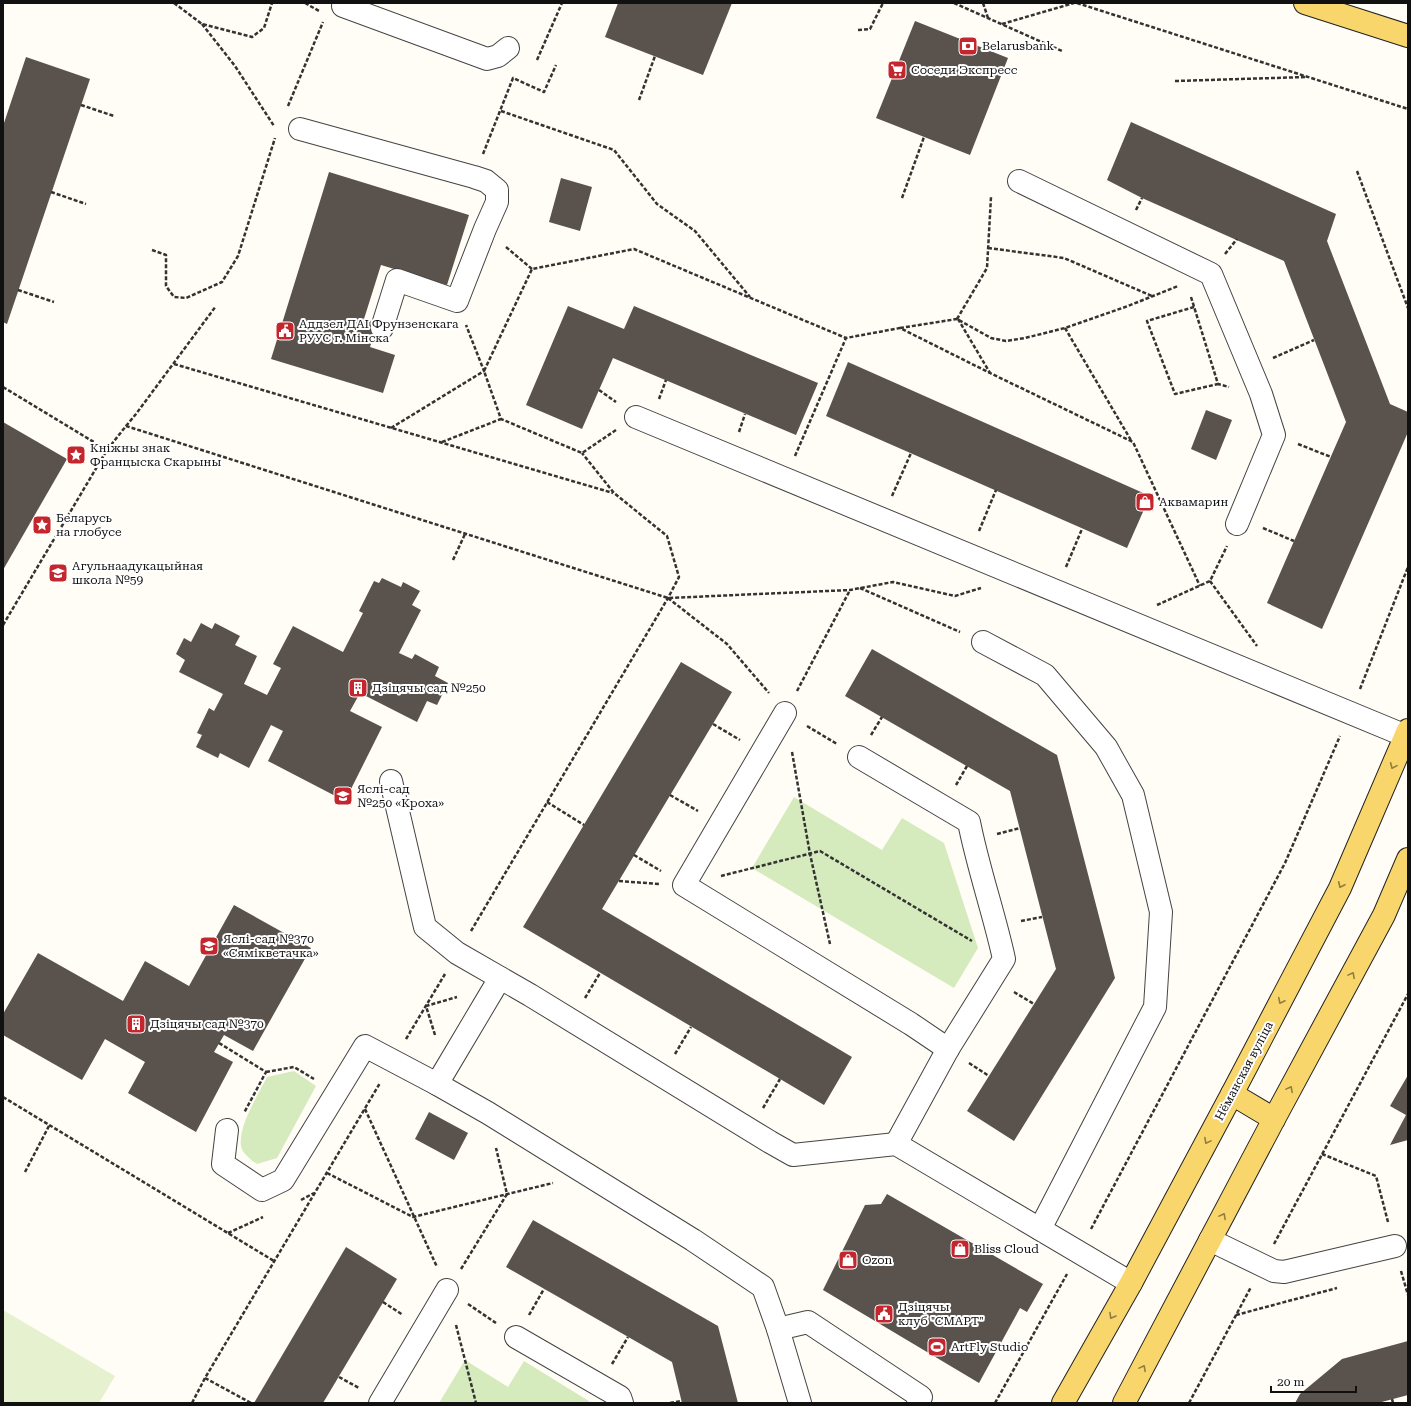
<svg xmlns="http://www.w3.org/2000/svg" width="1411" height="1406" viewBox="0 0 1411 1406" font-family="'Roboto Serif',serif">
<style>
.green{fill:#d5ebbd}
.pitch{fill:#e6f2cf}
.building{fill:#5a524d}
.lines{fill:none;stroke-linecap:round;stroke-linejoin:round}
.minor-casing{stroke:#444;stroke-width:24}
.major-casing{stroke:#222;stroke-width:24}
.path{stroke:#333;stroke-width:2.5;stroke-dasharray:4 2;stroke-linecap:butt}
.minor{stroke:#fff;stroke-width:22}
.major{stroke:#f9d66b;stroke-width:22}
.oneway{stroke:#917d42}
.labels{text-anchor:middle;stroke-width:4;stroke-linejoin:round;paint-order:stroke}
.poi-label{font-size:12px;fill:#111;stroke:#fff;text-anchor:start}
.street-label{font-size:12px;fill:#111;stroke:#fff}
</style>
<rect width="100%" height="100%" fill="#fffdf5"/>
<g class="green">
<path d="M 794,797 L 882,850 L 902,818 L 944,843 L 978,948 L 954,988 L 752,868 Z"/>
<path d="M 294,1071 L 316,1086 L 277,1158 L 257,1164 C 251,1160 242,1153 241,1146 C 238,1126 258,1095 267,1077 Z"/>
<path d="M 465,1360 L 508,1387 L 524,1361 L 592,1403 L 439,1403 Z"/>
</g>
<path class="pitch" d="M 3,1310 L 115,1376 L 99,1403 L 3,1403 Z"/>
<g class="building">
<path d="M 618,3 L 732,3 L 703,75 L 605,37 Z"/>
<path d="M 915,21 L 1008,58 L 970,155 L 876,118 Z"/>
<path d="M 26,57 L 90,79 L 7,324 L 3,322 L 3,126 Z"/>
<path d="M 1131,122 L 1336,214 L 1327,241 L 1390,404 L 1408,412 L 1408,432 L 1322,629 L 1267,603 L 1346,422 L 1284,261 L 1142,198 L 1107,180 Z"/>
<path d="M 329,172 L 469,215 L 447,285 L 381,265 L 364,319 L 378,323 L 370,347 L 395,355 L 383,393 L 271,359 Z"/>
<path d="M 561,178 L 592,187 L 580,231 L 549,222 Z"/>
<path d="M 568,306 L 624,329 L 634,306 L 818,383 L 796,435 L 613,358 L 582,429 L 526,405 Z"/>
<path d="M 848,362 L 1150,496 L 1127,548 L 826,416 Z"/>
<path d="M 1206,410 L 1232,420 L 1216,460 L 1191,449 Z"/>
<path d="M 3,422 L 67,459 L 3,570 Z"/>
<path d="M 382,578 L 401,587 L 403,582 L 420,591 L 412,605 L 421,610 L 399,653 L 412,659 L 415,654 L 439,667 L 435,676 L 448,683 L 437,705 L 427,701 L 417,722 L 360,693 L 350,711 L 382,727 L 345,801 L 268,761 L 283,731 L 271,725 L 249,768 L 220,753 L 218,758 L 196,747 L 202,735 L 197,733 L 209,708 L 214,711 L 223,694 L 179,672 L 185,660 L 176,654 L 184,638 L 191,642 L 201,623 L 212,629 L 215,623 L 240,636 L 235,645 L 257,656 L 244,684 L 267,695 L 281,668 L 273,664 L 293,626 L 343,652 L 363,613 L 359,611 L 374,581 L 379,583 Z"/>
<path d="M 872,649 L 1057,755 L 1115,978 L 1014,1141 L 967,1111 L 1056,969 L 1010,791 L 845,696 Z"/>
<path d="M 681,662 L 732,692 L 602,909 L 852,1057 L 824,1105 L 523,927 Z"/>
<path d="M 234,905 L 311,948 L 253,1051 L 224,1035 L 214,1052 L 233,1062 L 196,1132 L 128,1093 L 145,1062 L 105,1039 L 82,1080 L 3,1035 L 3,1014 L 38,953 L 123,1001 L 145,961 L 189,986 Z"/>
<path d="M 1408,1075 L 1408,1140 L 1390,1145 L 1406,1115 L 1390,1106 Z"/>
<path d="M 429,1112 L 468,1133 L 454,1160 L 415,1139 Z"/>
<path d="M 887,1194 L 1043,1284 L 1027,1312 L 1020,1308 L 979,1383 L 823,1290 L 865,1205 L 881,1204 Z"/>
<path d="M 533,1220 L 718,1326 L 738,1403 L 682,1403 L 672,1362 L 506,1267 Z"/>
<path d="M 346,1247 L 397,1279 L 323,1403 L 254,1403 Z"/>
<path d="M 1408,1341 L 1408,1395 L 1378,1403 L 1295,1403 L 1300,1394 L 1342,1359 Z"/>
</g>
<g class="lines">
<defs>
<g id="minor">
<path d="M 343,6 L 487,59 L 498,56 L 508,48"/>
<path d="M 300,129 L 474,177 L 486,181 L 497,190 L 497,202 L 485,229 L 457,301 L 397,280 L 382,328"/>
<path d="M 1019,181 L 1211,274 L 1261,394 L 1274,435 L 1237,524"/>
<path d="M 636,417 L 1406,736"/>
<path d="M 983,642 L 1045,675 L 1106,747 L 1133,795 L 1161,912 L 1155,1007 L 1040,1229"/>
<path d="M 785,713 L 684,885 L 911,1024 L 948,1049"/>
<path d="M 859,757 L 969,822 C 978,868 994,913 1004,959 L 948,1049 L 896,1144"/>
<path d="M 391,781 L 425,927 L 457,953 L 530,995 L 770,1142 L 793,1155 L 896,1144 L 1131,1283"/>
<path d="M 500,978 L 437,1084 L 488,1113 L 693,1240 L 763,1287 L 778,1329 L 800,1403"/>
<path d="M 227,1130 L 223,1164 L 262,1190 L 283,1180 L 365,1046 L 437,1084"/>
<path d="M 1210,1240 L 1274,1271 L 1284,1272 L 1395,1246"/>
<path d="M 778,1329 L 808,1322 L 921,1397 L 918,1403"/>
<path d="M 516,1337 L 620,1397 L 622,1403"/>
<path d="M 380,1403 L 447,1290"/>
</g>
<g id="major">
<path d="M 1305,3 L 1408,36"/>
<path d="M 1232,1094 L 1274,1119"/>
<path d="M 1063,1403 L 1131,1283 L 1232,1094 L 1340,888 L 1408,730"/>
<path d="M 1124,1403 L 1274,1119 L 1384,915 L 1408,859"/>
</g>
</defs>
<use href="#minor" class="minor-casing"/>
<use href="#major" class="major-casing"/>
<g class="path">
<path d="M 174,3 L 202,24 L 252,37 L 264,28 L 272,3"/>
<path d="M 305,3 L 319,11"/>
<path d="M 954,3 L 1062,51"/>
<path d="M 983,3 L 988,18"/>
<path d="M 1077,3 L 1408,109"/>
<path d="M 202,24 L 235,66 L 274,126"/>
<path d="M 1002,24 L 1074,3"/>
<path d="M 858,30 L 870,29 L 883,3"/>
<path d="M 537,60 L 562,3"/>
<path d="M 1175,81 L 1306,77"/>
<path d="M 639,100 L 655,56"/>
<path d="M 81,105 L 114,116"/>
<path d="M 288,106 L 323,22"/>
<path d="M 501,111 L 614,150 L 657,204 L 695,231 L 750,297"/>
<path d="M 483,154 L 513,78 L 544,92 L 556,65"/>
<path d="M 1357,171 L 1408,308"/>
<path d="M 51,192 L 86,204"/>
<path d="M 902,198 L 924,137"/>
<path d="M 1136,210 L 1142,198"/>
<path d="M 506,247 L 532,269"/>
<path d="M 988,248 L 1064,258 L 1152,296"/>
<path d="M 152,250 L 166,255 L 166,286 L 174,297 L 186,298 L 222,282 L 238,256 L 275,138"/>
<path d="M 1225,254 L 1237,239"/>
<path d="M 18,290 L 54,302"/>
<path d="M 1191,297 L 1218,384 L 1229,387"/>
<path d="M 1194,307 L 1147,321 L 1175,394 L 1218,384"/>
<path d="M 957,319 L 987,268 L 991,197"/>
<path d="M 958,319 L 990,373"/>
<path d="M 900,328 L 957,319 L 991,338 L 1006,341 L 1025,338 L 1065,328 L 1128,306 L 1178,286"/>
<path d="M 1065,328 L 1132,442"/>
<path d="M 1273,358 L 1314,340"/>
<path d="M 174,364 L 613,493"/>
<path d="M 3,387 L 107,450"/>
<path d="M 599,390 L 616,402"/>
<path d="M 659,399 L 666,380"/>
<path d="M 126,426 L 136,414 L 216,306"/>
<path d="M 391,428 L 484,371 L 466,325"/>
<path d="M 616,430 L 582,453 L 501,419 L 484,371 L 532,269 L 634,249 L 846,338"/>
<path d="M 739,432 L 745,414"/>
<path d="M 442,442 L 501,419"/>
<path d="M 1298,444 L 1331,457"/>
<path d="M 795,456 L 846,338 L 900,328 L 990,373 L 1133,442 L 1200,586"/>
<path d="M 892,496 L 911,453"/>
<path d="M 1263,528 L 1294,541"/>
<path d="M 979,531 L 996,490"/>
<path d="M 453,560 L 465,534"/>
<path d="M 1066,567 L 1082,529"/>
<path d="M 1210,581 L 1257,646"/>
<path d="M 860,588 L 960,632"/>
<path d="M 668,598 L 727,644 L 769,693"/>
<path d="M 1157,605 L 1210,581 L 1227,546"/>
<path d="M 3,625 L 107,450 L 126,426 L 668,598 L 850,590 L 893,582 L 955,596 L 981,588"/>
<path d="M 1360,689 L 1408,567"/>
<path d="M 797,691 L 850,590"/>
<path d="M 713,724 L 740,740"/>
<path d="M 807,726 L 837,744"/>
<path d="M 871,735 L 882,717"/>
<path d="M 792,752 L 810,854 L 830,944"/>
<path d="M 956,785 L 967,766"/>
<path d="M 670,795 L 698,811"/>
<path d="M 547,802 L 584,825"/>
<path d="M 997,834 L 1020,828"/>
<path d="M 634,855 L 661,871"/>
<path d="M 721,876 L 820,851 L 972,941"/>
<path d="M 619,881 L 659,884"/>
<path d="M 1021,921 L 1042,917"/>
<path d="M 471,931 L 668,598 L 679,577 L 667,536 L 614,493 L 582,453"/>
<path d="M 1014,992 L 1034,1004"/>
<path d="M 585,998 L 600,973"/>
<path d="M 435,1035 L 426,1006 L 457,997"/>
<path d="M 406,1039 L 445,974"/>
<path d="M 219,1043 L 266,1072 L 244,1113"/>
<path d="M 675,1054 L 691,1027"/>
<path d="M 969,1063 L 989,1076"/>
<path d="M 266,1072 L 294,1067 L 314,1079"/>
<path d="M 3,1097 L 274,1261"/>
<path d="M 763,1108 L 780,1079"/>
<path d="M 365,1109 L 437,1267"/>
<path d="M 1322,1154 L 1376,1176 L 1388,1222"/>
<path d="M 25,1172 L 50,1124"/>
<path d="M 327,1173 L 413,1217 L 553,1183"/>
<path d="M 301,1200 L 314,1193"/>
<path d="M 1091,1229 L 1285,863 L 1340,736"/>
<path d="M 228,1233 L 263,1217"/>
<path d="M 1274,1244 L 1408,994"/>
<path d="M 461,1269 L 507,1194 L 496,1148"/>
<path d="M 1401,1271 L 1408,1295"/>
<path d="M 383,1302 L 403,1315"/>
<path d="M 468,1304 L 496,1323"/>
<path d="M 529,1315 L 544,1289"/>
<path d="M 1236,1315 L 1337,1288"/>
<path d="M 456,1325 L 476,1403"/>
<path d="M 612,1364 L 628,1337"/>
<path d="M 339,1377 L 359,1388"/>
<path d="M 205,1378 L 251,1403"/>
<path d="M 1392,1399 L 1393,1403"/>
<path d="M 192,1403 L 205,1378 L 380,1083"/>
<path d="M 670,1403 L 682,1401"/>
<path d="M 995,1403 L 1067,1274"/>
<path d="M 1189,1403 L 1251,1287"/>
</g>
<use href="#minor" class="minor"/>
<use href="#major" class="major"/>
</g>
<defs><path id="oneway-chevron" d="M-2-3.5L2.5 0L-2 3.5" fill="none" stroke-width="1.6" stroke-linecap="round" stroke-linejoin="round"/></defs>
<g class="oneway">
<use href="#oneway-chevron" transform="translate(1393 766) rotate(114)"/>
<use href="#oneway-chevron" transform="translate(1341 885) rotate(115)"/>
<use href="#oneway-chevron" transform="translate(1352 975) rotate(-62)"/>
<use href="#oneway-chevron" transform="translate(1281 1001) rotate(117)"/>
<use href="#oneway-chevron" transform="translate(1290 1089) rotate(-62)"/>
<use href="#oneway-chevron" transform="translate(1207 1141) rotate(118)"/>
<use href="#oneway-chevron" transform="translate(1223 1216) rotate(-62)"/>
<use href="#oneway-chevron" transform="translate(1112 1316) rotate(120)"/>
<use href="#oneway-chevron" transform="translate(1143 1368) rotate(-62)"/>
</g>
<defs>
<symbol id="bank-square" viewBox="-11 -11 22 22"><rect x="-9" y="-9" width="18" height="18" rx="4" fill="#c4262e" stroke="#fff"/><path d="M-6-4H6V4H-6ZM0-2.3a2.3 2.3 0 1 0 0 4.6a2.3 2.3 0 1 0 0-4.6Z" fill="#fff"/></symbol>
<symbol id="supermarket-square" viewBox="-11 -11 22 22"><rect x="-9" y="-9" width="18" height="18" rx="4" fill="#c4262e" stroke="#fff"/><path d="M-6-5.5h2.5l.6 2H6L4.5 2H-2.5L-4.4-4H-6ZM-1.5 3.2a1.3 1.3 0 1 0 .1 0ZM3 3.2a1.3 1.3 0 1 0 .1 0Z" fill="#fff"/></symbol>
<symbol id="civic-square" viewBox="-11 -11 22 22"><rect x="-9" y="-9" width="18" height="18" rx="4" fill="#c4262e" stroke="#fff"/><path d="M-.6-6.5H3V-4.5H.6V-3L4-1V1h2V6H-6V1h2V-1L-.6-3ZM-1.2 2.5V6h2.4V2.5Z" fill="#fff"/></symbol>
<symbol id="sight-square" viewBox="-11 -11 22 22"><rect x="-9" y="-9" width="18" height="18" rx="4" fill="#c4262e" stroke="#fff"/><path d="M0-6L1.8-2.2L6-1.7L2.9 1.2L3.7 5.4L0 3.3L-3.7 5.4L-2.9 1.2L-6-1.7L-1.8-2.2Z" fill="#fff"/></symbol>
<symbol id="shop-square" viewBox="-11 -11 22 22"><rect x="-9" y="-9" width="18" height="18" rx="4" fill="#c4262e" stroke="#fff"/><path d="M-5-2.5h2.3a2.7 3.5 0 0 1 5.4 0H5L5.5 6h-11ZM-1.5-2.5h3a1.5 2.3 0 0 0-3 0Z" fill="#fff"/></symbol>
<symbol id="school-square" viewBox="-11 -11 22 22"><rect x="-9" y="-9" width="18" height="18" rx="4" fill="#c4262e" stroke="#fff"/><path d="M0-5L7-2L0 1L-7-2ZM-4 1L0 2.5L4 1V4Q0 6-4 4Z" fill="#fff"/></symbol>
<symbol id="building-square" viewBox="-11 -11 22 22"><rect x="-9" y="-9" width="18" height="18" rx="4" fill="#c4262e" stroke="#fff"/><path d="M-4-6H4V6H1V3H-1V6H-4ZM-2.5-4.3h1.7v1.8h-1.7ZM.8-4.3h1.7v1.8H.8ZM-2.5-1h1.7V.8h-1.7ZM.8-1h1.7V.8H.8Z" fill="#fff"/></symbol>
<symbol id="stadium-square" viewBox="-11 -11 22 22"><rect x="-9" y="-9" width="18" height="18" rx="4" fill="#c4262e" stroke="#fff"/><path d="M0-5a6.5 5 0 1 0 0 10a6.5 5 0 1 0 0-10ZM-3.5-1.8h7v3.6h-7Z" fill="#fff"/></symbol>
</defs>
<g fill-rule="evenodd">
<use href="#bank-square" x="957" y="35" width="22" height="22"/>
<use href="#supermarket-square" x="886" y="59" width="22" height="22"/>
<use href="#civic-square" x="274" y="320" width="22" height="22"/>
<use href="#sight-square" x="65" y="444" width="22" height="22"/>
<use href="#shop-square" x="1134" y="491" width="22" height="22"/>
<use href="#sight-square" x="31" y="514" width="22" height="22"/>
<use href="#school-square" x="47" y="562" width="22" height="22"/>
<use href="#building-square" x="347" y="677" width="22" height="22"/>
<use href="#school-square" x="332" y="785" width="22" height="22"/>
<use href="#school-square" x="198" y="935" width="22" height="22"/>
<use href="#building-square" x="125" y="1013" width="22" height="22"/>
<use href="#shop-square" x="949" y="1238" width="22" height="22"/>
<use href="#shop-square" x="837" y="1249" width="22" height="22"/>
<use href="#civic-square" x="873" y="1303" width="22" height="22"/>
<use href="#stadium-square" x="926" y="1336" width="22" height="22"/>
</g>
<g class="labels">
<g class="poi-label">
<text x="982" y="50">Belarusbank</text>
<text x="911" y="74">Соседи Экспресс</text>
<text x="299" y="328">Аддзел ДАІ Фрунзенскага<tspan x="299" dy="14">РУУС г. Мінска</tspan></text>
<text x="90" y="452">Кніжны знак<tspan x="90" dy="14">Францыска Скарыны</tspan></text>
<text x="1159" y="506">Аквамарин</text>
<text x="56" y="522">Беларусь<tspan x="56" dy="14">на глобусе</tspan></text>
<text x="72" y="570">Агульнаадукацыйная<tspan x="72" dy="14">школа №59</tspan></text>
<text x="372" y="692">Дзіцячы сад №250</text>
<text x="357" y="793">Яслі-сад<tspan x="357" dy="14">№250 «Кроха»</tspan></text>
<text x="223" y="943">Яслі-сад №370<tspan x="223" dy="14">«Сямікветачка»</tspan></text>
<text x="150" y="1028">Дзіцячы сад №370</text>
<text x="974" y="1253">Bliss Cloud</text>
<text x="862" y="1264">Ozon</text>
<text x="898" y="1311">Дзіцячы<tspan x="898" dy="14">клуб "СМАРТ"</tspan></text>
<text x="951" y="1351">ArtFly Studio</text>
</g>
<g class="street-label">
<text transform="translate(1244 1071) rotate(-62)" y="4">Нёманская вуліца</text>
</g>
</g>
<rect width="1411" height="1406" fill="none" stroke="#111111" stroke-width="8"/>
<path d="M1271 1386v6h85v-6" fill="none" stroke="#111111" stroke-width="2"/>
<text x="1277" y="1386" font-size="12" fill="#111111" stroke="#ffffff" stroke-width="3" paint-order="stroke">20 m</text>
</svg>
